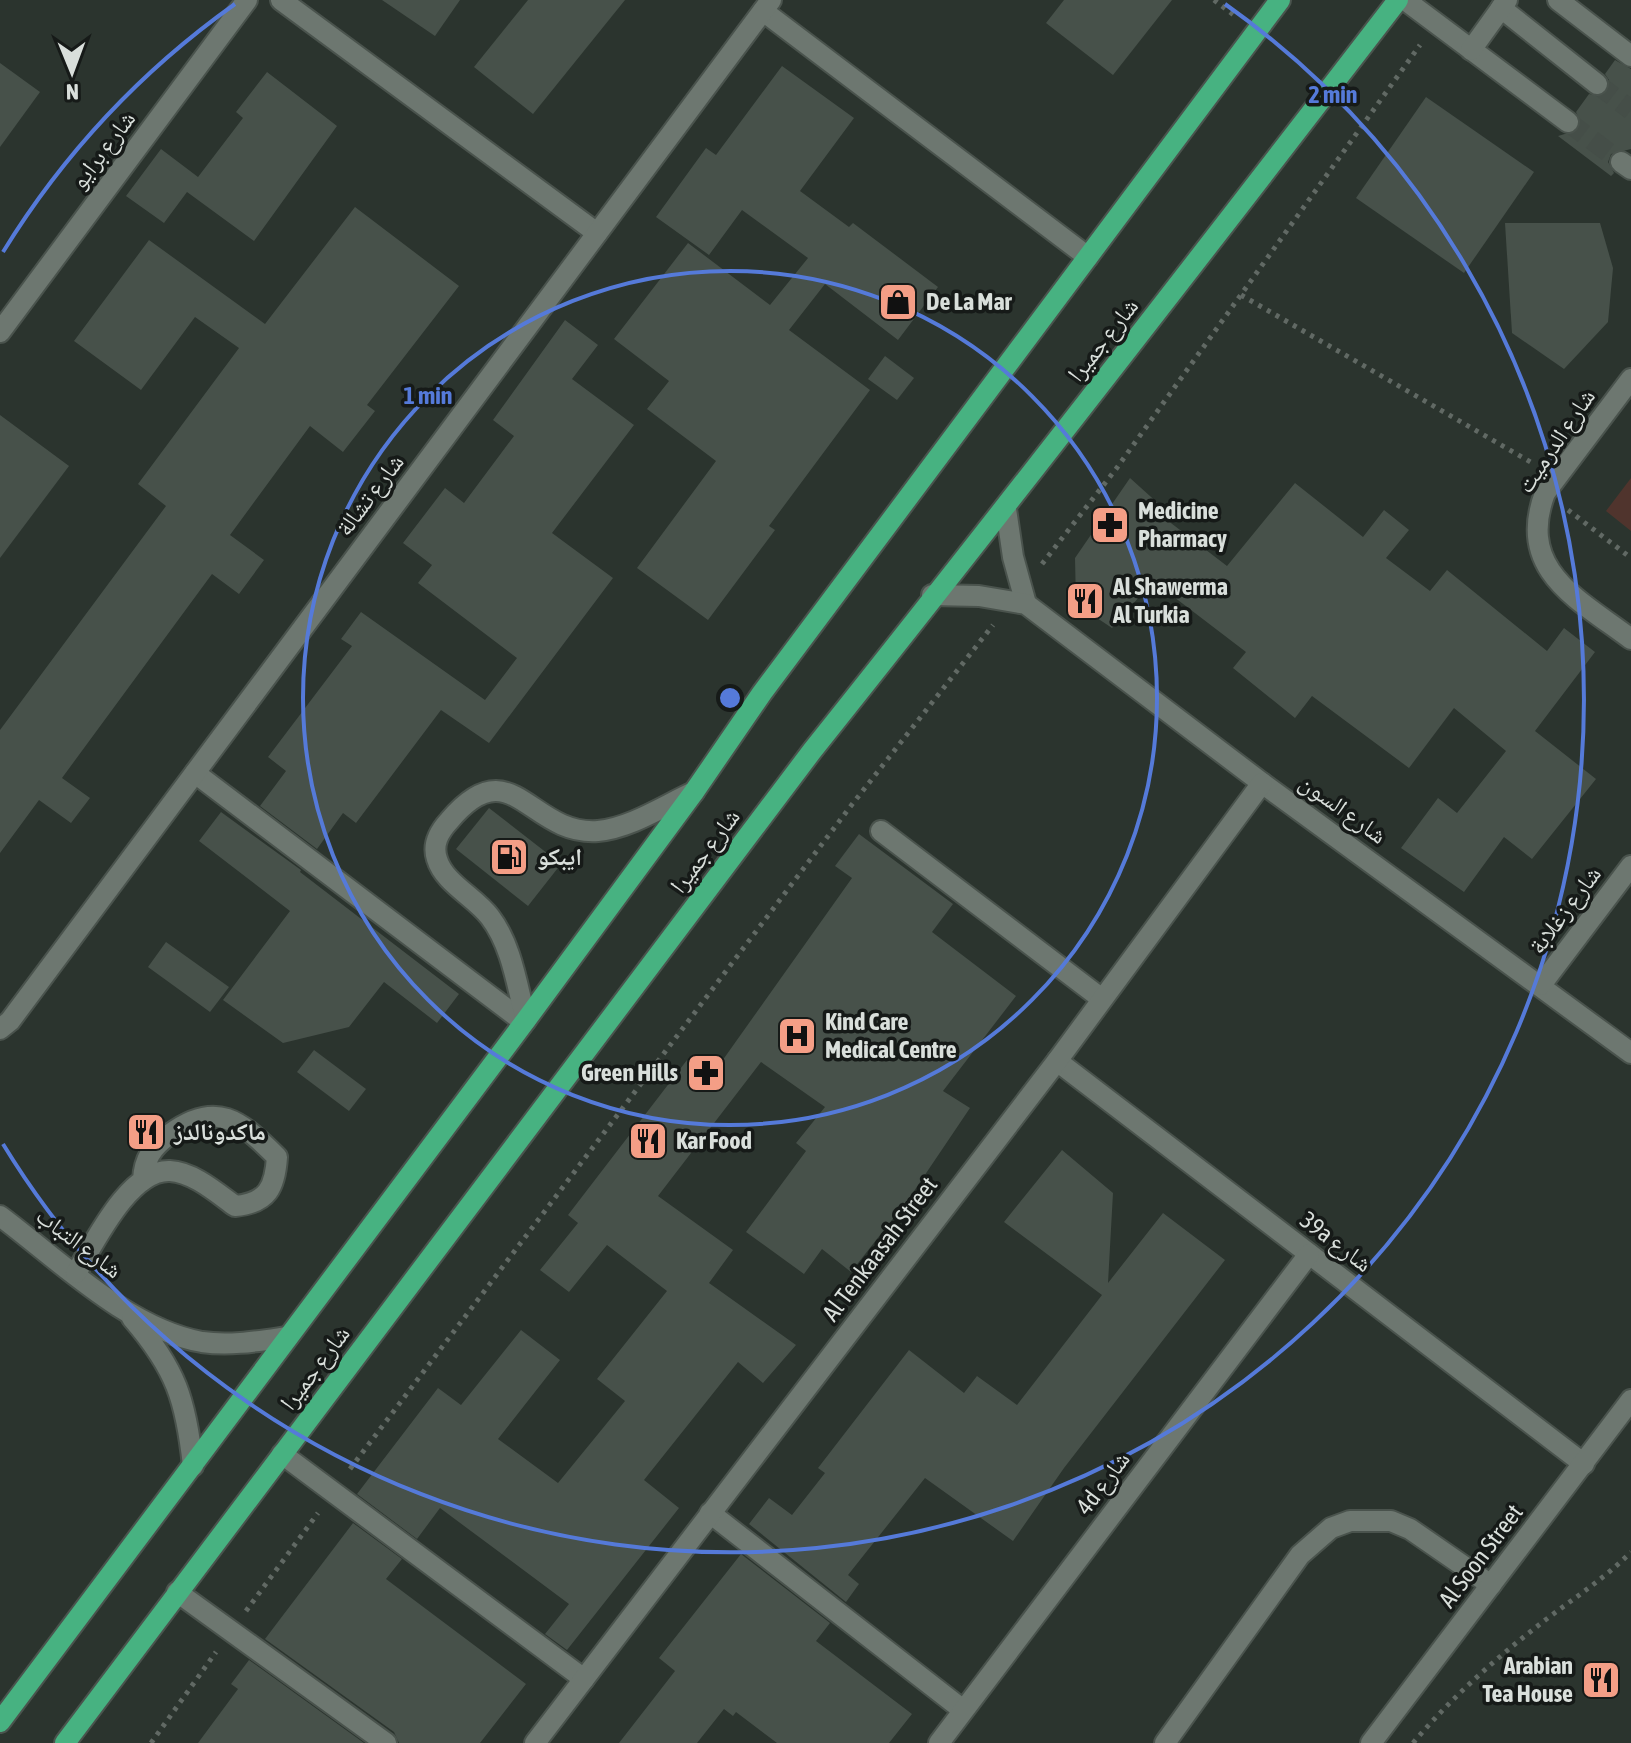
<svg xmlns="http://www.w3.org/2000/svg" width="1631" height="1743" viewBox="0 0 1631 1743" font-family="'Asap Condensed','Noto Naskh Arabic',sans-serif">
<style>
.green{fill:#50342d}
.building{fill:#47514a}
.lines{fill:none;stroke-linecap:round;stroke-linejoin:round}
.minor-tunnel{stroke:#454e48;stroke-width:20;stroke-dasharray:20 10;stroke-linecap:butt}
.minor-casing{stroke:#4a534d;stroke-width:24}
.major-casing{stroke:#4a534d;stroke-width:24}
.path{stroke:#616964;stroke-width:5;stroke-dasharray:4 6;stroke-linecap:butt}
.minor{stroke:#6d7770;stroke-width:20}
.major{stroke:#47b281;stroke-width:20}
.ring{fill:none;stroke:#557ad9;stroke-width:4}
.labels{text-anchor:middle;stroke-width:7;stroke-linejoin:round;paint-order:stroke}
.street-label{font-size:24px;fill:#d9dfdb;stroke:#161a18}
.poi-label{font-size:24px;font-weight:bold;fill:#d9dfdb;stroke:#161a18;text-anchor:start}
.centre{fill:#557ad9;stroke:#161a18;stroke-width:4}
.ring-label{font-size:24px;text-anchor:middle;font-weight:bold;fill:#557ad9;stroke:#161a18;stroke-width:7;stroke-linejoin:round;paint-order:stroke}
</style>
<rect width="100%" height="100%" fill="#2b342e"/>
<path class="green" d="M 1631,478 L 1631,531 L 1606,511 Z"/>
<g class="building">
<path d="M 382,0 L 460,0 L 435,36 Z"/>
<path d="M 528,0 L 625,0 L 533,114 L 474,67 Z"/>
<path d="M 1064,0 L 1172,0 L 1113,75 L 1046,23 Z"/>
<path d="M 1615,60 L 1631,69 L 1631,149 L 1611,154 L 1608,162 L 1614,173 L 1611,176 L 1558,136 L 1578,130 L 1581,123 L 1576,112 L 1589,94 L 1601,96 L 1608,91 L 1609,80 L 1605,74 Z"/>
<path d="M 0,63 L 40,92 L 0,147 Z"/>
<path d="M 782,66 L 854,118 L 800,191 L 849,227 L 853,223 L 938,287 L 898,340 L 825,284 L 789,330 L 870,390 L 769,526 L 775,530 L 708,620 L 637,568 L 716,461 L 647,409 L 669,381 L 614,339 L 688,243 L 770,305 L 808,258 L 742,210 L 709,255 L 656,217 L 706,148 L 716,155 Z"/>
<path d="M 267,72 L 337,126 L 254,241 L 187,192 L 164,223 L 126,196 L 161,149 L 198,177 L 243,118 L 236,112 Z"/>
<path d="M 1426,97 L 1534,172 L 1464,273 L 1356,198 Z"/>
<path d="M 355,207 L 459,286 L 367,405 L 375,411 L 343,452 L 310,426 L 230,535 L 264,560 L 239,594 L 212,574 L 62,778 L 90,798 L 71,823 L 39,800 L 0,853 L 0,730 L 166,506 L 138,484 L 239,348 L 195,317 L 141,390 L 74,341 L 149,240 L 265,324 Z"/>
<path d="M 1505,223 L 1600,223 L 1613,268 L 1608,322 L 1564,369 L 1512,333 Z"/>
<path d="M 565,320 L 598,345 L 572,379 L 634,425 L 552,533 L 613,578 L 489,743 L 441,710 L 356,823 L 343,813 L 317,849 L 260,806 L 286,771 L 268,757 L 352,646 L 341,639 L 361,612 L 485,700 L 517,658 L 418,583 L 432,565 L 403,543 L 445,488 L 464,503 L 514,436 L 493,420 Z"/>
<path d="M 885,356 L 914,378 L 897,400 L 868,379 Z"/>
<path d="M 0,415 L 69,466 L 0,558 Z"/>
<path d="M 1130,478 L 1171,515 L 1167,520 L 1227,566 L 1295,483 L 1363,537 L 1384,510 L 1409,530 L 1386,558 L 1430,591 L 1447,570 L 1547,651 L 1564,628 L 1595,652 L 1535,731 L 1596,779 L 1532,859 L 1504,837 L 1464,892 L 1401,848 L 1438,798 L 1457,813 L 1506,751 L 1454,708 L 1409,768 L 1312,696 L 1295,718 L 1233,668 L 1246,652 L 1153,581 L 1112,628 L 1076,604 L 1075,558 Z"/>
<path d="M 489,808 L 561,864 L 528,906 L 456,849 Z"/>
<path d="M 221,812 L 301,870 L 300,872 L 459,994 L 437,1023 L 384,982 L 349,1027 L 283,1043 L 223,1000 L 290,911 L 199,841 Z"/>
<path d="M 859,834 L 953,904 L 932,932 L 1016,996 L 943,1091 L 970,1108 L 910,1197 L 851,1272 L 822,1249 L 804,1274 L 746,1232 L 806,1151 L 796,1143 L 825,1107 L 761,1062 L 658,1196 L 733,1250 L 709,1283 L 796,1345 L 763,1383 L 738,1362 L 644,1480 L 679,1508 L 567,1650 L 545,1634 L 569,1604 L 440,1508 L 417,1539 L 357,1494 L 438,1388 L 461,1405 L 521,1330 L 560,1360 L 498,1439 L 558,1483 L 625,1401 L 597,1379 L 667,1291 L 607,1245 L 569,1292 L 540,1270 L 578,1223 L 568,1215 L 687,1060 L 710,1078 L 852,878 L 835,866 Z"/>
<path d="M 166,942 L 229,987 L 210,1012 L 148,967 Z"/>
<path d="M 314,1050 L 366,1089 L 349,1111 L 297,1072 Z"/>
<path d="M 1062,1150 L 1113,1193 L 1108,1283 L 1163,1213 L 1225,1260 L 1064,1468 L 1013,1541 L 925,1478 L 848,1575 L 859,1584 L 846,1602 L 749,1524 L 769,1498 L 792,1515 L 825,1473 L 818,1468 L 909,1350 L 964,1393 L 977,1376 L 1017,1405 L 1102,1295 L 1004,1222 Z"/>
<path d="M 353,1523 L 402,1559 L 386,1579 L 526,1684 L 480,1743 L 399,1743 L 394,1732 L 265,1639 Z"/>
<path d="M 741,1554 L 830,1623 L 816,1641 L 912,1714 L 889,1743 L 777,1743 L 736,1712 L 733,1716 L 724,1709 L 697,1743 L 619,1743 L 675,1671 L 659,1658 Z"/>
<path d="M 249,1660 L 364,1743 L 198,1743 L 238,1689 L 231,1684 Z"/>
</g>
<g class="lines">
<g class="minor-tunnel">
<path d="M 1597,84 L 1631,110"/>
<path d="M 1568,122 L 1621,162"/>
</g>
<defs>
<g id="minor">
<path d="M 281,0 L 597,233"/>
<path d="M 1405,0 L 1568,122"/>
<path d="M 1558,0 L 1631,56"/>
<path d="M 1501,8 L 1597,84"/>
<path d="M 763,11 L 1088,257"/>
<path d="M 1471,50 L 1507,0"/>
<path d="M 1621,162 L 1631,169"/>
<path d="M 0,332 L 247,0"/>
<path d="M 1631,379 L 1545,493 C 1516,570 1578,599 1631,639"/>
<path d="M 1006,509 L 1013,557 L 1026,604"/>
<path d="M 932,595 L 979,596 L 1026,604 L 1262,783 L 1631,1053"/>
<path d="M 195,773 L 524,1022"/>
<path d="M 881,831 L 1102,999"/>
<path d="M 1541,985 L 1631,866"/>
<path d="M 526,1020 C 517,986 512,946 490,917 C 475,897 444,883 437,859 C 432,844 439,832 449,821 C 512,746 529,836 598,831 C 631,828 665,805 694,792"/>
<path d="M 0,1029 L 10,1021 L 771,0"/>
<path d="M 1057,1061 L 1584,1464"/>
<path d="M 0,1216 C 59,1260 128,1329 202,1342 C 231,1346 259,1341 288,1337"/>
<path d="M 76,1273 C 94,1244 129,1169 170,1171 C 193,1172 217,1193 235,1206 C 268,1203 275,1187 277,1157 C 240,1120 216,1100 170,1134 C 152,1147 144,1159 143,1180"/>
<path d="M 132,1318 C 176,1369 186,1400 193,1466"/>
<path d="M 282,1454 L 584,1679"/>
<path d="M 710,1513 L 963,1710"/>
<path d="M 177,1592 L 386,1743"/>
<path d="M 535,1743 L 1057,1061 L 1262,783"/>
<path d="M 939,1743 L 1309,1254"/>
<path d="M 1165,1743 L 1300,1555 L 1331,1528 L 1350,1521 L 1391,1521 L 1410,1529 L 1491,1585"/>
<path d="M 1371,1743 L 1631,1400"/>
</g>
<g id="major">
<path d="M 0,1722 L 526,1020 L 694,792 L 762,693 L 1280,0"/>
<path d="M 65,1743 L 812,751 C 1010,503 1204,252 1398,0"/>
</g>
</defs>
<use href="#minor" class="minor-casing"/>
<use href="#major" class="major-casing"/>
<g class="path">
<path d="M 1214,0 L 1235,16"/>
<path d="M 1241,295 L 1534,464"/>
<path d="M 1568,510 L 1631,558"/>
<path d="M 1042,564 L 1116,469 L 1420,45"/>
<path d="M 350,1469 L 850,807 L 993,625"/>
<path d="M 246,1611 L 318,1513"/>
<path d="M 151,1743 L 216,1652"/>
<path d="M 1413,1743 C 1452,1697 1496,1658 1544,1621 C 1574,1598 1604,1579 1631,1552"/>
</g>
<use href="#minor" class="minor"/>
<use href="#major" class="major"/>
</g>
<g class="ring">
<circle cx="730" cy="698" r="427"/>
<path d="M3 252A853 853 0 0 1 235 4M1225 4A853 853 0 1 1 3 1144"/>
</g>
<defs>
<symbol id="shop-square" viewBox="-11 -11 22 22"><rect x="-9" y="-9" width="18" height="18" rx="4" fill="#f49e86" stroke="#161a18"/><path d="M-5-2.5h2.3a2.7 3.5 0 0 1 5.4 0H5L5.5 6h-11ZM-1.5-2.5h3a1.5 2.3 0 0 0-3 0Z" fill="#111"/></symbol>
<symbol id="pharmacy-square" viewBox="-11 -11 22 22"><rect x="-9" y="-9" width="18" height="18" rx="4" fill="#f49e86" stroke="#161a18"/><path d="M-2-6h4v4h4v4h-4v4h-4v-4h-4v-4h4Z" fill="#111"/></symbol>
<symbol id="restaurant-square" viewBox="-11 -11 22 22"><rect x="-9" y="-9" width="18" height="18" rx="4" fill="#f49e86" stroke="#161a18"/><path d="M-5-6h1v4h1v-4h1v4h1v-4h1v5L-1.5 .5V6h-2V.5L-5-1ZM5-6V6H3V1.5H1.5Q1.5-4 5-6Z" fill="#111"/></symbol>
<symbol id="fuel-square" viewBox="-11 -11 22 22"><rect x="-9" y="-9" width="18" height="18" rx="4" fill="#f49e86" stroke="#161a18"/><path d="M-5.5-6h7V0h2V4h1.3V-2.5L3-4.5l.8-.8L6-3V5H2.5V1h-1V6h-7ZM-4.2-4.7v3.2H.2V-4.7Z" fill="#111"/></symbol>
<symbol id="hospital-square" viewBox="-11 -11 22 22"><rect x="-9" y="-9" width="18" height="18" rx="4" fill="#f49e86" stroke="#161a18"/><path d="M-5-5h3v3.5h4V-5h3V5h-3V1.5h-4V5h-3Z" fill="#111"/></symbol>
</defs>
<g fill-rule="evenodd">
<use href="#shop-square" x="876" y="280" width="44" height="44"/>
<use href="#pharmacy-square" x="1088" y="503" width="44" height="44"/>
<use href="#restaurant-square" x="1063" y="579" width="44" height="44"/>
<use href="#fuel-square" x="487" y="835" width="44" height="44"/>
<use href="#hospital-square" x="775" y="1014" width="44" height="44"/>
<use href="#pharmacy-square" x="684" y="1051" width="44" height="44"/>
<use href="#restaurant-square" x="124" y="1110" width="44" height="44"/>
<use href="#restaurant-square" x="626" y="1119" width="44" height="44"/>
<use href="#restaurant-square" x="1579" y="1658" width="44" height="44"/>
</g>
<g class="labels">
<g class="street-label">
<text transform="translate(103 150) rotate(-53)" y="8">شارع برايو</text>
<text transform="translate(1103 340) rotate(-52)" y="8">شارع جميرا</text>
<text transform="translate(1556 441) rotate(-56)" y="8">شارع الدرميت</text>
<text transform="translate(370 495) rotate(-53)" y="8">شارع تشالة</text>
<text transform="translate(1343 809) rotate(36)" y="8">شارع السون</text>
<text transform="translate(705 851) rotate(-53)" y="8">شارع جميرا</text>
<text transform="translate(1565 910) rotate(-53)" y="8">شارع زغلابة</text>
<text transform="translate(1336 1242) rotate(37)" y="8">39a شارع</text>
<text transform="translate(79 1243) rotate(37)" y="8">شارع التباب</text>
<text transform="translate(880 1249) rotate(-53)" y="8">Al Tenkaasah Street</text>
<text transform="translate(315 1368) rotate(-53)" y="8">شارع جميرا</text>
<text transform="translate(1103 1483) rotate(-53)" y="8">4d شارع</text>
<text transform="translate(1481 1556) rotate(-53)" y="8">Al Soon Street</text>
</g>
<g class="poi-label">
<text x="926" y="310">De La Mar</text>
<text x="1138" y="519">Medicine<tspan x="1138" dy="28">Pharmacy</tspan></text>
<text x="1113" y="595">Al Shawerma<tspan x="1113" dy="28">Al Turkia</tspan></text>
<text x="537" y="865">ايبكو</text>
<text x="825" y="1030">Kind Care<tspan x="825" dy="28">Medical Centre</tspan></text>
<text x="678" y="1081" text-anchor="end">Green Hills</text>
<text x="174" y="1140">ماكدونالدز</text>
<text x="676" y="1149">Kar Food</text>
<text x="1573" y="1674" text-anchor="end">Arabian<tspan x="1573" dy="28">Tea House</tspan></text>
</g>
</g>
<circle cx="730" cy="698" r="12" class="centre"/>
<g class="ring-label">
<text x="1333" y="103">2 min</text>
<text x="428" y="404">1 min</text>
</g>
<g transform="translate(72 72) rotate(179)" stroke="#161a18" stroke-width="6" paint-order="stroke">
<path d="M0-6L14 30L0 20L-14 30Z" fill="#d9dfdb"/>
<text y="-12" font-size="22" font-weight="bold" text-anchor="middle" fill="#d9dfdb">N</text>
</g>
</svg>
